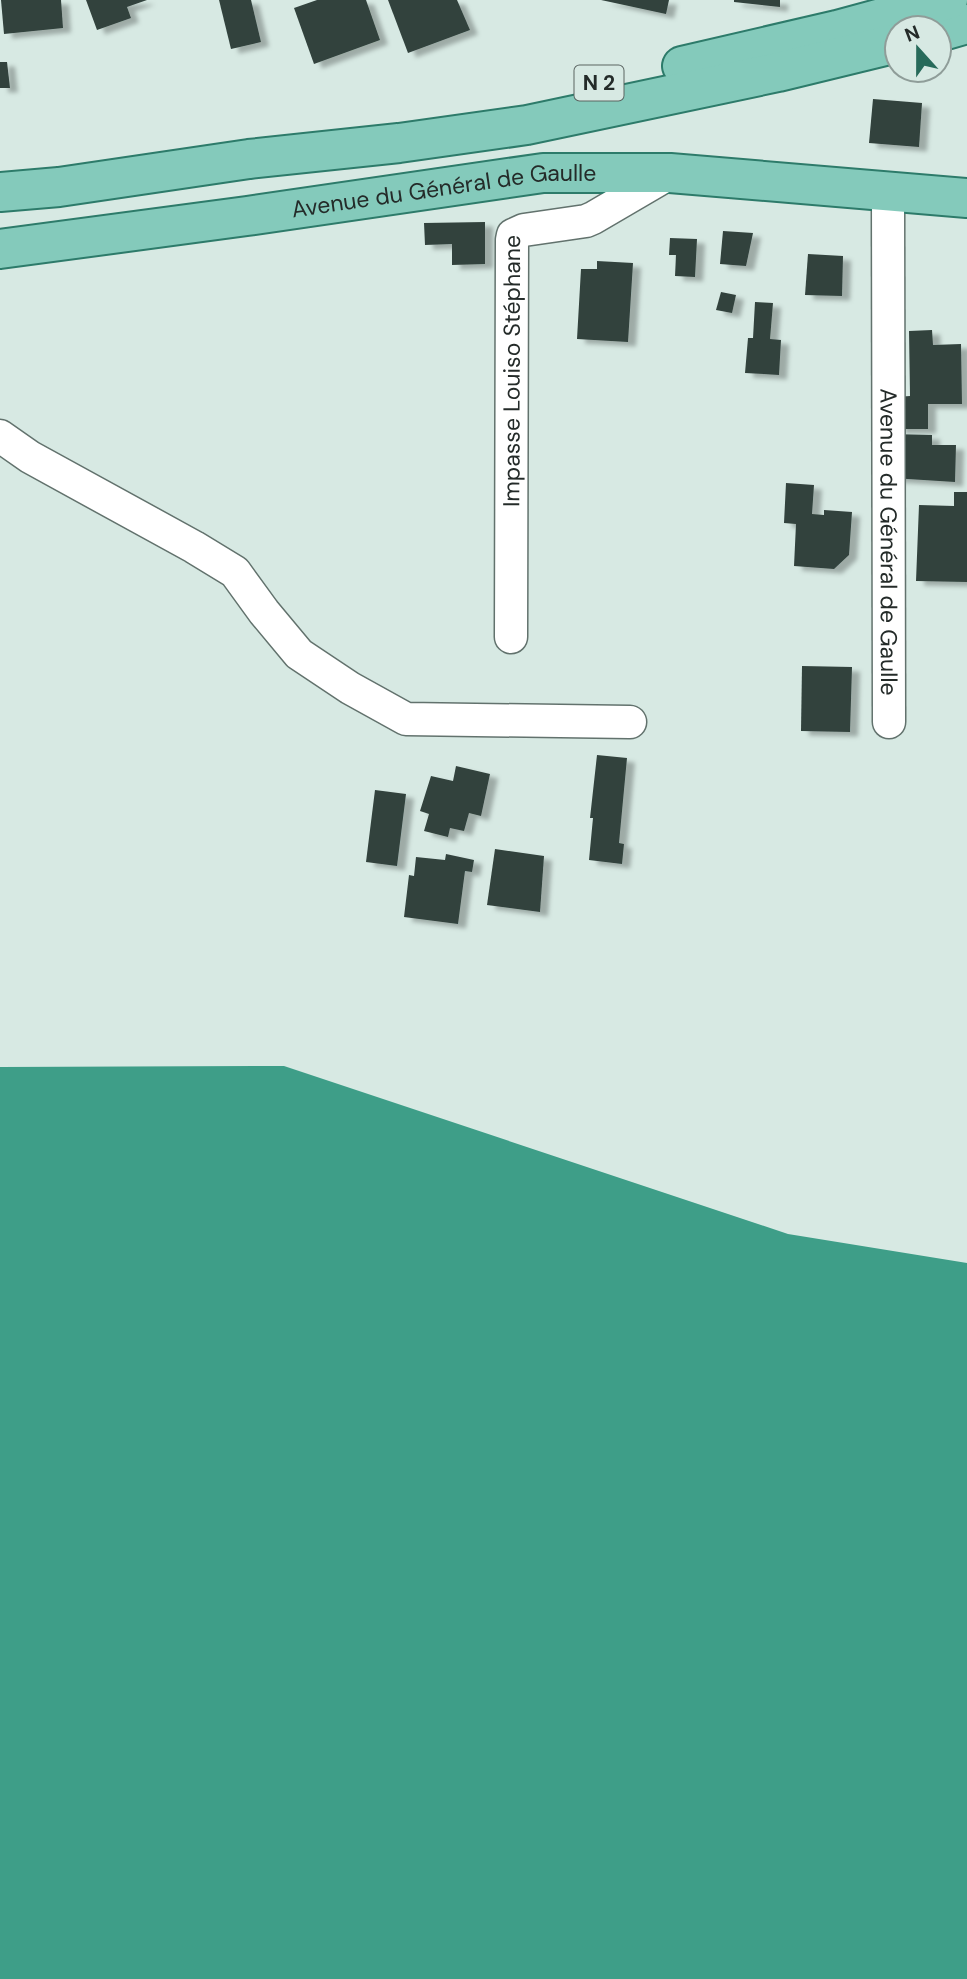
<svg xmlns="http://www.w3.org/2000/svg" width="967" height="1979" viewBox="0 0 967 1979" font-family="'DM Sans',sans-serif">
<style>
.water{fill:#3e9e88}
.building{fill:#32423d;filter:url(#shadow)}
.lines{fill:none;stroke-linecap:round;stroke-linejoin:round}
.minor-casing{stroke:#62726d;stroke-width:35}
.major-casing{stroke:#2d7b6a;stroke-width:42}
.minor{stroke:#fff;stroke-width:32}
.major{stroke:#84cabb;stroke-width:38}
.labels{text-anchor:middle;stroke-width:7;stroke-linejoin:round;paint-order:stroke}
.shield{fill:#d7e9e3;stroke:#5a6461;stroke-width:2}
.shield-label{font-size:21px;font-weight:bold;fill:#242b29}
.street-label{font-size:23px;fill:#242b29;stroke:#d7e9e3}
</style>
<defs>
<filter id="shadow"><feDropShadow dx="8" dy="4.5" stdDeviation="2" flood-color="#0004"/></filter>
</defs>
<rect width="100%" height="100%" fill="#d7e9e3"/>
<path class="water" d="M 284,1066 L 788,1234 L 967,1263 L 967,1979 L 0,1979 L 0,1067 Z"/>
<g class="building">
<path d="M 1,0 L 61,0 L 63,28 L 4,34 Z"/>
<path d="M 86,0 L 147,0 L 127,7 L 131,18 L 97,30 Z"/>
<path d="M 219,0 L 251,0 L 261,42 L 231,49 Z"/>
<path d="M 317,0 L 366,0 L 380,40 L 314,64 L 294,8 Z"/>
<path d="M 388,0 L 457,0 L 470,30 L 408,53 Z"/>
<path d="M 601,0 L 669,0 L 666,14 Z"/>
<path d="M 734,0 L 780,0 L 780,7 L 734,2 Z"/>
<path d="M 0,62 L 7,62 L 10,88 L 0,88 Z"/>
<path d="M 873,99 L 922,103 L 919,147 L 869,143 Z"/>
<path d="M 485,222 L 485,264 L 452,265 L 452,244 L 425,245 L 424,223 Z"/>
<path d="M 723,231 L 753,233 L 746,266 L 720,264 Z"/>
<path d="M 670,238 L 697,239 L 695,277 L 675,276 L 676,255 L 669,255 Z"/>
<path d="M 808,254 L 843,256 L 842,296 L 805,295 Z"/>
<path d="M 597,261 L 633,263 L 628,342 L 577,339 L 581,269 L 597,269 Z"/>
<path d="M 721,292 L 736,295 L 732,313 L 716,310 Z"/>
<path d="M 755,302 L 773,303 L 770,339 L 781,340 L 779,375 L 745,373 L 748,338 L 753,338 Z"/>
<path d="M 932,330 L 933,345 L 961,344 L 962,404 L 928,404 L 928,429 L 897,429 L 896,397 L 910,396 L 909,331 Z"/>
<path d="M 891,434 L 932,435 L 932,445 L 956,445 L 955,482 L 892,478 Z"/>
<path d="M 786,483 L 814,485 L 812,514 L 824,515 L 824,510 L 852,512 L 849,555 L 834,569 L 794,566 L 796,524 L 784,523 Z"/>
<path d="M 954,492 L 967,492 L 967,582 L 916,581 L 919,505 L 954,506 Z"/>
<path d="M 802,666 L 852,667 L 850,732 L 801,731 Z"/>
<path d="M 597,755 L 627,758 L 619,843 L 624,844 L 622,864 L 589,860 L 593,818 L 590,818 Z"/>
<path d="M 456,766 L 490,774 L 481,816 L 469,813 L 464,831 L 450,828 L 448,837 L 424,831 L 429,814 L 420,811 L 431,776 L 453,781 Z"/>
<path d="M 375,790 L 406,794 L 397,866 L 366,862 Z"/>
<path d="M 495,849 L 544,856 L 540,912 L 487,905 Z"/>
<path d="M 446,854 L 474,860 L 472,872 L 465,871 L 458,924 L 404,917 L 409,875 L 414,876 L 416,857 L 445,860 Z"/>
</g>
<g class="lines">
<defs>
<g id="minor">
<path id="s1" d="M 888,192 L 889,722"/>
<path d="M 0,436 L 30,457 L 194,547 L 235,572 L 264,612 L 299,654 L 350,688 L 406,719 L 630,722"/>
<path id="s2" d="M 511,637 L 512,240 L 513,235 L 524,230 L 586,221 L 593,218 L 670,173"/>
</g>
<g id="major">
<path d="M 939,32 L 967,24"/>
<path d="M 682,66 L 837,30 L 948,0"/>
<path d="M 0,192 L 59,187 L 249,159 L 399,143 L 527,125 L 778,72 L 897,43"/>
<path id="s3" d="M 0,249 L 247,216 L 543,173 L 670,173 L 967,198"/>
</g>
</defs>
<use href="#minor" class="minor-casing"/>
<use href="#major" class="major-casing"/>
<use href="#minor" class="minor"/>
<use href="#major" class="major"/>
</g>
<g class="labels">
<rect class="shield" x="574.5" y="65.5" width="49" height="35" rx="5"/>
<g class="shield-label">
<text x="599" y="90">N 2</text>
</g>
<g class="street-label">
<text dy="8" stroke="none"><textPath href="#s3" startOffset="448">Avenue du Général de Gaulle</textPath></text>
<text dy="8" stroke="none"><textPath href="#s2" startOffset="266">Impasse Louiso Stéphane</textPath></text>
<text dy="8" stroke="none"><textPath href="#s1" startOffset="350">Avenue du Général de Gaulle</textPath></text>
</g>
</g>
<g transform="translate(918 49) rotate(339)"><circle r="33" fill="#d7e9e3" stroke="#8f9d99" stroke-width="2"/>
<path d="M0-5L12 26L0 18L-12 26Z" fill="#276a5a"/>
<text y="-10" font-size="19" font-weight="bold" text-anchor="middle" fill="#242b29">N</text>
</g>
</svg>
